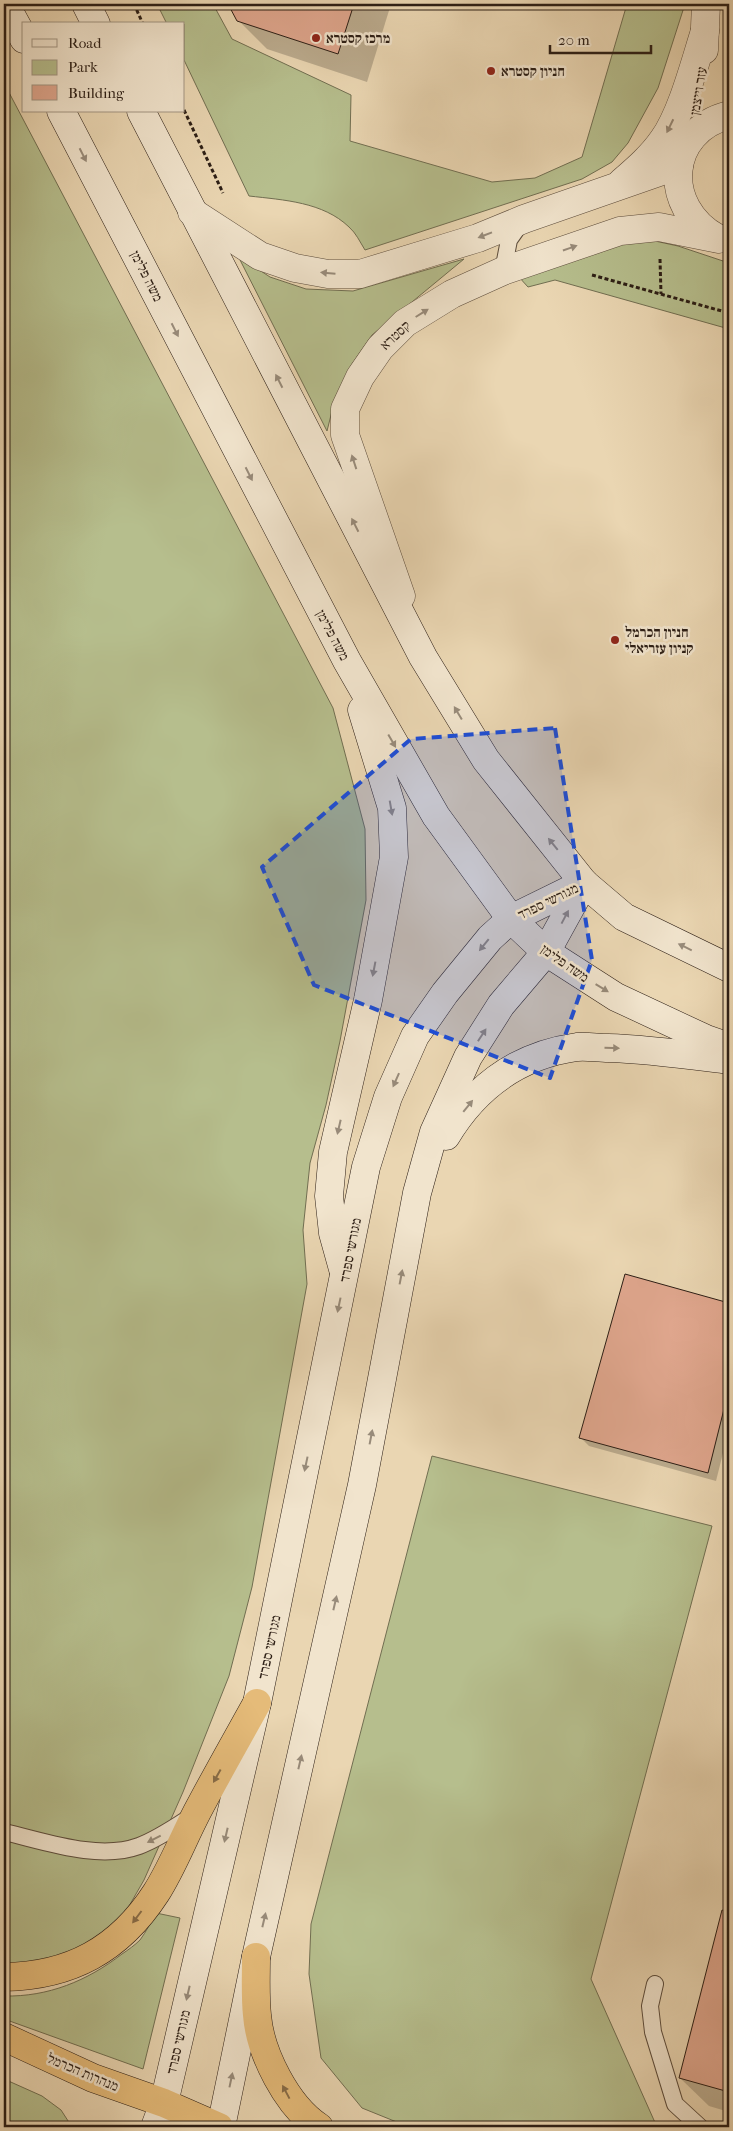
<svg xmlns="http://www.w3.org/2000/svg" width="733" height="2131" viewBox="0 0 733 2131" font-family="'IM FELL French Canon','Frank Ruhl Libre',serif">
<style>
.green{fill:#b6be8d;stroke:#716e51}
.shadow{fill:#0003}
.building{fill:#dfa68d;stroke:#2c1e15}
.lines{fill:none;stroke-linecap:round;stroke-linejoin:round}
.lane-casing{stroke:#5c4c3c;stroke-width:18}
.street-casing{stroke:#5c4c3c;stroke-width:29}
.secondary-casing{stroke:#2c1e15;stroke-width:29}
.highway-casing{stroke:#2c1e15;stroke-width:29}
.path{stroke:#2c1e15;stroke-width:3;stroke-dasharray:4 2.5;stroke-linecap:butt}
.lane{stroke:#f1e4cd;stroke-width:16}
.street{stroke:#f1e4cd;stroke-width:28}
.secondary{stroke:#f1e4cd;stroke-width:28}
.highway{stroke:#e5bb79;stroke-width:28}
.oneway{fill:#988b7a}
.oneway2{fill:#886c47}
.marked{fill:#1d4ed8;fill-opacity:0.2;stroke:#1d4ed8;stroke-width:4;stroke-dasharray:10 6;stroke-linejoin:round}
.poi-dot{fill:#8f2418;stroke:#f1e4cd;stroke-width:2}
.labels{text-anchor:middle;stroke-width:5;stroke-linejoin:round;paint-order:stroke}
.poi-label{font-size:14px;font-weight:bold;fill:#2c1e15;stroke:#f1e4cd;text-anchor:start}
.street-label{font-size:14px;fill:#2c1e15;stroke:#f1e4cd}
</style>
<rect width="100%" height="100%" fill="#ead6b2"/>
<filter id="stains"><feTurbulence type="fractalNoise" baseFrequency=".004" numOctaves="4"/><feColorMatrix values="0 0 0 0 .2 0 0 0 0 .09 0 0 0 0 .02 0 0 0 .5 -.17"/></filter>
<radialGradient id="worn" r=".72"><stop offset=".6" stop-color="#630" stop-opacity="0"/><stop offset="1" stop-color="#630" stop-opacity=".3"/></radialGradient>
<g class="green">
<path d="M 157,4 L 213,4 L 232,39 L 351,95 L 350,141 L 492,182 L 535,178 L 582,157 L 627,4 L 685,4 L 658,88 L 628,143 L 612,162 L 582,179 L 365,250 C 360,242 356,233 349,227 C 323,202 284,200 249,196 L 184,60 L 184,24 L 167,24 Z"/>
<path d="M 4,83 L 333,708 L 365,829 L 366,900 L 340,1041 L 326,1105 L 310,1163 L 303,1230 L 307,1284 L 252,1587 L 229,1676 L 183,1792 L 144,1880 L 121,1920 L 73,1952 L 48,1960 L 4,1966 Z"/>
<path d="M 632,236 L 678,246 L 729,263 L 729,329 L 555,280 L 528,287 L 518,276 Z"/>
<path d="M 238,256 L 270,277 L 306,289 L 353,291 L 464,259 L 372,335 L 352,364 L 334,403 L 327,431 Z"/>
<path d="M 432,1456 L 712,1526 L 591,1979 L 657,2127 L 409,2127 L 362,2108 L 321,2058 L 309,1974 L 311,1924 Z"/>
<path d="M 156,1913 L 180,1918 L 143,2069 L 4,2019 L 4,1996 C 48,1997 87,1981 122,1954 C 128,1950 135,1945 140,1940 C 146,1932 151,1922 156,1913 Z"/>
<path d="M 4,2079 L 42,2096 L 61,2110 L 72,2127 L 4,2127 Z"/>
</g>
<g class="shadow">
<path d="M 229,4 L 391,4 L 367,82 L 267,49 L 238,20 Z"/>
<path d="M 625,1276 L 729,1305 L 729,1429 L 716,1481 L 589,1446 L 581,1438 Z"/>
<path d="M 723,1912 L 729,1913 L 729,2112 L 709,2106 L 680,2078 Z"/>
</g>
<g class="building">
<path d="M 228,4 L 354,4 L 338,54 L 237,21 Z"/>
<path d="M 625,1274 L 729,1303 L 729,1406 L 725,1405 L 708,1473 L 579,1438 Z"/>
<path d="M 722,1910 L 729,1912 L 729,2092 L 679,2078 Z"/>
</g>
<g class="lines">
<defs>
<g id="lane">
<path d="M 503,271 L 509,240 L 521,223"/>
<path d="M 4,1832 C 44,1841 98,1861 139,1846 C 158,1839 175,1827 192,1816"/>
<path d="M 655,1984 L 650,2006 L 653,2032 L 675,2104 L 700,2127"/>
</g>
<g id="street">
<path d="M 704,50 L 706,4"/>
<path d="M 622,182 C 637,169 652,156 663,140 C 682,114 695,62 705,31"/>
<path d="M 192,212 L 260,256 L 295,268 L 328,274 L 360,274 L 478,238 L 524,219 L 679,165"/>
<path d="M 717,238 C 661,207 666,131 729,115"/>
<path d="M 401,596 L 345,435 L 345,409 L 360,377 L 380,348 L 405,323 L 452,294 L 503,271 L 620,231 L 659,227 L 719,239"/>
</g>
<g id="secondary">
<path d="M 5,4 L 24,39"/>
<path d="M 86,4 L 96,24"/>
<path d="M 61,111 L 347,661 L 436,816 L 511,919 L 546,952 L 616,997 L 706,1039 L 729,1047"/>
<path d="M 141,111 L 423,657 L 486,760 L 584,883 L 624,917 L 729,968"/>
<path d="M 446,1136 C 476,1086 519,1055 577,1047 C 587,1046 598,1048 608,1048 C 648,1049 689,1055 729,1060"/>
<path d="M 343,1269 L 333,1233 L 329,1196 L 333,1152 L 368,1000 L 394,857 L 392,808 L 362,710"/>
<path d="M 155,2127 L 164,2103 L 257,1703 L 366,1167 L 388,1097 L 415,1036 L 445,993 L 490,938 L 511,919 L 584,883"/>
<path d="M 221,2127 L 256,1957 L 362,1485 L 417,1193 L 434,1132 L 468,1057 L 501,1005 L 546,952 L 584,883"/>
</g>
<g id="highway">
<path d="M 256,1957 C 256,1976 255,1996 257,2015 C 260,2053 287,2106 319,2127"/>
<path d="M 4,1977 C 70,1976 119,1950 156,1893 C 172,1868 183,1839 197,1812 C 216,1776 237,1739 257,1703"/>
<path d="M 4,2037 L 93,2078 L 164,2103 L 219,2127"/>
</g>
</defs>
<use href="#lane" class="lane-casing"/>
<use href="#street" class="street-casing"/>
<use href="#secondary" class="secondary-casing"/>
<use href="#highway" class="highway-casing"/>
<g class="path">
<path d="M 134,4 L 143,24"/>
<path d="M 184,110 L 223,193"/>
<path d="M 660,259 L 661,294"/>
<path d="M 592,275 L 729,313"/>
</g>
<use href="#lane" class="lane"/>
<use href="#street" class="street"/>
<use href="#secondary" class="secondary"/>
<use href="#highway" class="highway"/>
</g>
<defs><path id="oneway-solid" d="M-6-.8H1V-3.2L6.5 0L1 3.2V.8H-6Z" transform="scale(1.25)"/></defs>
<g class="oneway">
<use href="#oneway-solid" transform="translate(670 126) rotate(116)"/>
<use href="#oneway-solid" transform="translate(83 155) rotate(63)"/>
<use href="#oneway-solid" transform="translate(485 235) rotate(159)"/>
<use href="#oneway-solid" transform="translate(570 248) rotate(-19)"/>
<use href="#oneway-solid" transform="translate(328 273) rotate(-175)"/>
<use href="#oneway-solid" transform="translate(422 313) rotate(-32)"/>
<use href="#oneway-solid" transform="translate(175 330) rotate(63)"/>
<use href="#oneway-solid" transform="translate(279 381) rotate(-117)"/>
<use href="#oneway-solid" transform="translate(354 462) rotate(-108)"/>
<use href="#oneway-solid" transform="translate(249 474) rotate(63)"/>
<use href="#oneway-solid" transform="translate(355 525) rotate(-117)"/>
<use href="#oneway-solid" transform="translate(458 713) rotate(-121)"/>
<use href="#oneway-solid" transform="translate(392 741) rotate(60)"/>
<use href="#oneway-solid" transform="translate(391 808) rotate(80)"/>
<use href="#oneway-solid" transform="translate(553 844) rotate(-129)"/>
<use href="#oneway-solid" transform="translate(565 917) rotate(-62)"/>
<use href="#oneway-solid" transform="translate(484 945) rotate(129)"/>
<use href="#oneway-solid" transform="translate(685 947) rotate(-154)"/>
<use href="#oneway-solid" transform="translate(374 969) rotate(101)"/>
<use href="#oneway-solid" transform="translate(602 988) rotate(31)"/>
<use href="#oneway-solid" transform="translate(482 1035) rotate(-57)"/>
<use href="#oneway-solid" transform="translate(612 1048) rotate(1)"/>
<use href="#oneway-solid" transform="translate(396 1080) rotate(114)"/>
<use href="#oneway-solid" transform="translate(468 1106) rotate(-51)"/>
<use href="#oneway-solid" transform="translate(339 1127) rotate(103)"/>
<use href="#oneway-solid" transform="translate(401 1277) rotate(-79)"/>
<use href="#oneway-solid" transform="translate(339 1305) rotate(102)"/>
<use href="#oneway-solid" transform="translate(371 1437) rotate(-79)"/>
<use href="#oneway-solid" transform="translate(306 1464) rotate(102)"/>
<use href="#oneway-solid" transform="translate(335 1603) rotate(-77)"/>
<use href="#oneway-solid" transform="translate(300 1762) rotate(-77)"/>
<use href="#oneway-solid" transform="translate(226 1835) rotate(103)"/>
<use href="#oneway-solid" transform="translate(154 1839) rotate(153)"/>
<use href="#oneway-solid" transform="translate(264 1920) rotate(-77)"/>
<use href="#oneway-solid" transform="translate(188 1993) rotate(103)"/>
<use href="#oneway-solid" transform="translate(231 2080) rotate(-78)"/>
</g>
<g class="oneway2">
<use href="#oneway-solid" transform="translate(217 1776) rotate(119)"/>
<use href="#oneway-solid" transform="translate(137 1917) rotate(127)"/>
<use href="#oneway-solid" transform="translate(286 2092) rotate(-118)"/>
</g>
<path class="marked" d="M 555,728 L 592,960 L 550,1078 L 314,985 L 262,867 L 411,739 Z"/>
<g class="poi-dot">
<circle cx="316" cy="38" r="5"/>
<circle cx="491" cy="71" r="5"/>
<circle cx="615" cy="640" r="5"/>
</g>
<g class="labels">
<g class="poi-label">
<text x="326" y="43">מרכז קסטרא</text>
<text x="501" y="76">חניון קסטרא</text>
<text x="625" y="637">חניון הכרמל<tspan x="625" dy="16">קניון עזריאלי</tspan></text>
</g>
<g class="street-label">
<text transform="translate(698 91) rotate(-81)" y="5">עזר וייצמן</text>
<text transform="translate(147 276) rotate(63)" y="5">משה פלימן</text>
<text transform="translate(395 335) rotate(-43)" y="5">קסטרא</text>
<text transform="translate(333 635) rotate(62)" y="5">משה פלימן</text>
<text transform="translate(548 901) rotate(-26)" y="5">מגורשי ספרד</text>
<text transform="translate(565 963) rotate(35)" y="5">משה פלימן</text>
<text transform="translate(350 1250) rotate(-79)" y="5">מגורשי ספרד</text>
<text transform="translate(269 1647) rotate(-78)" y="5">מגורשי ספרד</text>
<text transform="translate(178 2042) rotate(-77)" y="5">מגורשי ספרד</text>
<text transform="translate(83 2072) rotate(23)" y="5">מנהרות הכרמל</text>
</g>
</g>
<rect width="733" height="2131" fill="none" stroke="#ead6b2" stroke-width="20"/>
<rect x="5" y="5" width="723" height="2121" fill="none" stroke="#2c1e15" stroke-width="2.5"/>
<rect x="10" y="10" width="713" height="2111" fill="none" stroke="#2c1e15"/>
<rect x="22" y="22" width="162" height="90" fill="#f1e4cd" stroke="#a29583"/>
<rect x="32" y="39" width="25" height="8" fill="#f1e4cd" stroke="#a29583"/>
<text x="68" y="48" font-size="15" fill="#2c1e15">Road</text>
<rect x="32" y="60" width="25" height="15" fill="#b6be8d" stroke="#a29583"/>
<text x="68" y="72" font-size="15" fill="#2c1e15">Park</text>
<rect x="32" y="85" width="25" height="15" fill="#dfa68d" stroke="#a29583"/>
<text x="68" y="98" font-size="15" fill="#2c1e15">Building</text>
<path d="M550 45v8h101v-8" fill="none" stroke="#2c1e15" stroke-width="2.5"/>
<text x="558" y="45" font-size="15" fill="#2c1e15" stroke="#f1e4cd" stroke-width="4" paint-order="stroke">20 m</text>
<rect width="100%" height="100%" filter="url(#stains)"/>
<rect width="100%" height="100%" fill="url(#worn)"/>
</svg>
